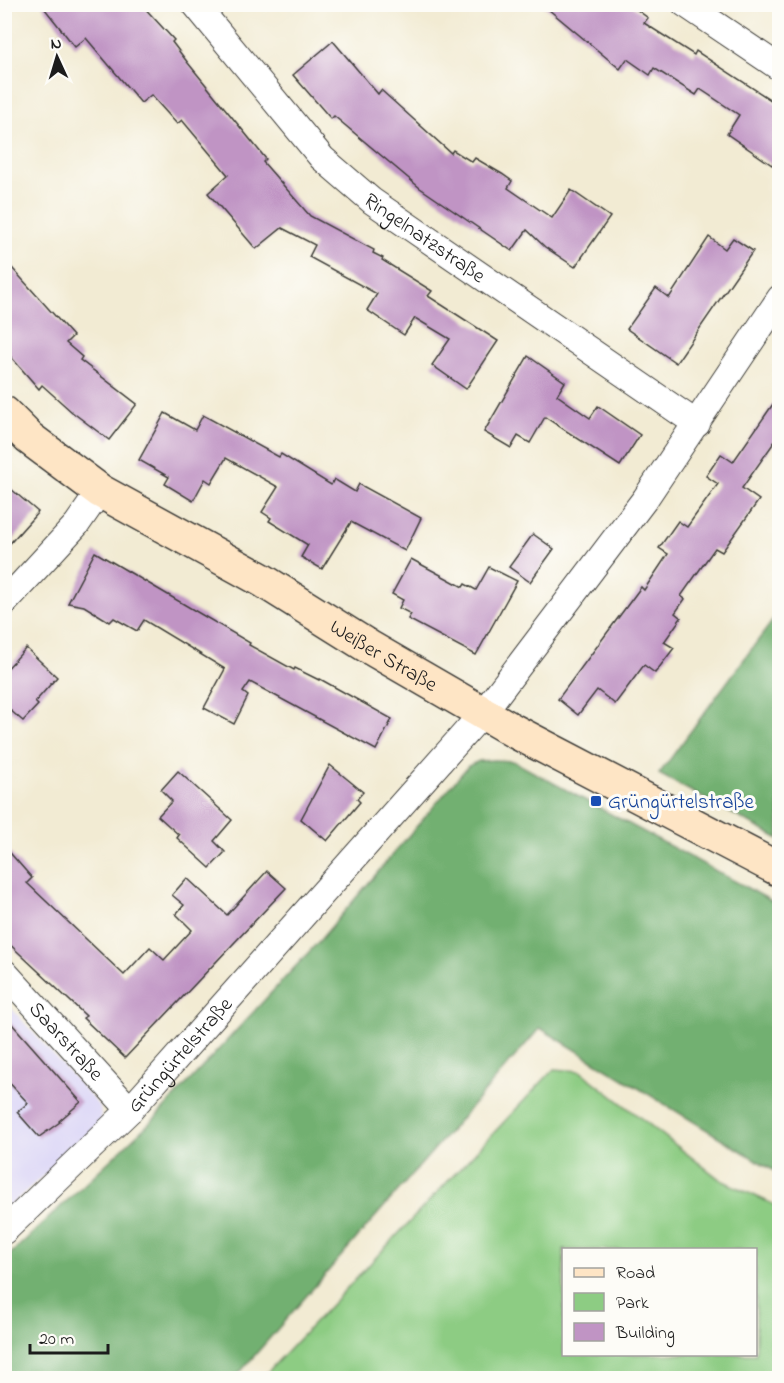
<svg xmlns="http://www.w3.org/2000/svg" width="784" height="1383" viewBox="0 0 784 1383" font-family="'Indie Flower',sans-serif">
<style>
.built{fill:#dbd6f7}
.green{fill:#8dcc83;stroke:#547450;stroke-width:1.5;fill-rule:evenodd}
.forest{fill:#72b071;stroke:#476646;stroke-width:1.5}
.building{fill:#c094c4}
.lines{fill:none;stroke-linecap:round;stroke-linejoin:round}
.street-casing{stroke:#3c3b37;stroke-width:28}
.secondary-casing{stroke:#3c3b37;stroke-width:36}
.street{stroke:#fff;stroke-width:26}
.secondary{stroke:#fee5c5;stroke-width:33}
.transit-dot{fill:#1a4fb4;stroke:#fdfcf7;stroke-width:2}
.labels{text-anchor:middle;stroke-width:6;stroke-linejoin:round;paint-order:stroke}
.street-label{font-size:21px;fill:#1c1c1c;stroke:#fdfcf7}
.transit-label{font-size:21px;fill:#164399;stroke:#fdfcf7;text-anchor:start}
</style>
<rect width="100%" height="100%" fill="#fdfcf7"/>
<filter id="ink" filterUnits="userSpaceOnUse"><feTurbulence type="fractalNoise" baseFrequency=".0167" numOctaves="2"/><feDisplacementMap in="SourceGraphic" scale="12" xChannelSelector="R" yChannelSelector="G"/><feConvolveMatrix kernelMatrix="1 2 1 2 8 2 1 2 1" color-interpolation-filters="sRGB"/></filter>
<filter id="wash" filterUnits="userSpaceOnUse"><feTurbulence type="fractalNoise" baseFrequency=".008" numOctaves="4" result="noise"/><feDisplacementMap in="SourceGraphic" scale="24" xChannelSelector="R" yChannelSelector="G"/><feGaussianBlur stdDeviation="1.35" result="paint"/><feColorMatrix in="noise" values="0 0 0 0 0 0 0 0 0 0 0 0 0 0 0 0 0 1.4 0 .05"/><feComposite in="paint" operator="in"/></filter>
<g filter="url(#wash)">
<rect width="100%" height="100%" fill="#f2ebd3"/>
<path class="built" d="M 4,1000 L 100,1107 L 102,1123 L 5,1210 Z"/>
<path class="green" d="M 554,1069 L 580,1071 L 721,1180 L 779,1207 L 779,1378 L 262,1378 ZM 564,1250 L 756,1250 L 756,1354 L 564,1354 Z"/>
<g class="forest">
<path d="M 779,612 L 779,839 L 659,774 Z"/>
<path d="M 494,760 L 513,761 L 779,905 L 779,1174 L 540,1028 L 235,1378 L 5,1378 L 5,1259 L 157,1116 L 320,940 L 468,766 L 479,761 Z"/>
</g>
<g id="blocks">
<g class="building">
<path d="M 41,4 L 141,4 L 174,40 L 172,42 L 188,63 L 266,159 L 263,162 L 310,216 L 374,250 L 373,253 L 383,258 L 382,260 L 432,291 L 428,296 L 498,341 L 466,389 L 432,365 L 450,339 L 415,318 L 404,335 L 367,310 L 377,294 L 309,257 L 315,245 L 282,228 L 256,249 L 208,193 L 228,175 L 182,120 L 177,124 L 151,95 L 141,103 L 86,38 L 75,47 Z"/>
<path d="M 542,4 L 629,4 L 648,18 L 644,23 L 694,55 L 696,51 L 780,106 L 780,154 L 772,165 L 727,134 L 739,115 L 700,89 L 696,95 L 654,68 L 650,75 L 627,59 L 620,69 Z"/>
<path d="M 333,41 L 378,94 L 381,90 L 451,153 L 453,150 L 472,162 L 475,158 L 502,174 L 512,181 L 508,188 L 552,218 L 571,190 L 610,217 L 575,267 L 545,247 L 527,230 L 512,251 L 420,188 L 334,116 L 331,119 L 293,75 Z"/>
<path d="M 709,237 L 725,249 L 733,238 L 753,251 L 676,363 L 627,329 L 656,288 L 669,298 Z"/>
<path d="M 4,259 L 73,336 L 66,343 L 82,357 L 80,360 L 137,404 L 109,440 L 72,412 L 42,385 L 39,389 L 4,349 Z"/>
<path d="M 528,356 L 565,382 L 557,395 L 590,418 L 598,406 L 640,435 L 620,466 L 545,417 L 530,443 L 518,436 L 511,448 L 484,432 Z"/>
<path d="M 780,394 L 780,434 L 742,488 L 759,500 L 722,552 L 715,548 L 681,596 L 685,599 L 675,613 L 681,618 L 664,642 L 674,648 L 655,673 L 644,665 L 615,704 L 597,690 L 578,715 L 558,699 L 641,587 L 644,590 L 668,554 L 659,548 L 678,521 L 687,527 L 718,484 L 706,476 L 721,454 L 733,462 Z"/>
<path d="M 165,413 L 195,430 L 203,415 L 279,457 L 281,454 L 331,485 L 334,479 L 355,492 L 359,484 L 421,518 L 405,551 L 351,522 L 322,569 L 301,557 L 308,545 L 269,521 L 271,518 L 262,512 L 278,487 L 226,458 L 211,483 L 205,479 L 193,501 L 165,484 L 169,477 L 139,460 Z"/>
<path d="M 4,483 L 38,512 L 4,550 Z"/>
<path d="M 533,534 L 554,549 L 530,582 L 509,567 Z"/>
<path d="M 95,552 L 250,643 L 249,645 L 294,670 L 295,668 L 319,680 L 320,679 L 392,719 L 376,750 L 250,682 L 243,692 L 248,696 L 234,724 L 204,708 L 225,669 L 144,620 L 137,631 L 114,618 L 110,622 L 84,606 L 68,603 Z"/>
<path d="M 411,559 L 463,587 L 465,584 L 476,590 L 489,567 L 517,581 L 476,655 L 408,619 L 411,614 L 399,608 L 403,600 L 392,594 Z"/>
<path d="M 26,648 L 57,677 L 35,702 L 38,705 L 23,721 L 4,705 L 4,672 Z"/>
<path d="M 330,765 L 363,792 L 357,799 L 360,802 L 327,841 L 301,819 Z"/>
<path d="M 178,771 L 232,820 L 214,841 L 225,852 L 210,868 L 177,838 L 179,835 L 158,816 L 172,801 L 161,790 Z"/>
<path d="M 4,846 L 32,878 L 27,883 L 124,975 L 150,947 L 164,960 L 192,930 L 176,914 L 184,905 L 172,895 L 187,878 L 227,915 L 267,871 L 286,888 L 125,1058 L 83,1018 L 86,1016 L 4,939 Z"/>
<path d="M 4,1015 L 81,1102 L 59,1121 L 60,1122 L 39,1137 L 17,1112 L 28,1103 L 4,1077 Z"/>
</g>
</g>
</g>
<g filter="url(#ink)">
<use href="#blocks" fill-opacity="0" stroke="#3c3b37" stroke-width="1.5"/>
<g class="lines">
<defs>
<g id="street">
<path id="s1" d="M 195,4 L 322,158 L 372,201 L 697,424"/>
<path d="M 685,4 L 780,68"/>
<path d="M 4,603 L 77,524 L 100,491"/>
<path id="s2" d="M 4,972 L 130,1110"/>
<path id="s3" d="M 4,1231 L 130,1110 L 483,713 L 645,499 L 780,298"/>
</g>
<g id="secondary">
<path id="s4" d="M 4,413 L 29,438 L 100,491 L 262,580 L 369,647 L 514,731 L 780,870"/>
</g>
</defs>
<use href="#street" class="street-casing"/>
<use href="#secondary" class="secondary-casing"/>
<use href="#street" class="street"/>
<use href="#secondary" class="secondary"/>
</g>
</g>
<rect class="transit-dot" x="590" y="795" width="12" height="12" rx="3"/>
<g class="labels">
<g class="street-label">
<text dy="7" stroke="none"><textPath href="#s1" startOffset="330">Ringelnatzstraße</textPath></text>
<text dy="7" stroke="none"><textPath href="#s4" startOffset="452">Weißer Straße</textPath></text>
<text dy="7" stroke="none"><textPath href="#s2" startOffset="93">Saarstraße</textPath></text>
<text dy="7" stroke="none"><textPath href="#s3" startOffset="249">Grüngürtelstraße</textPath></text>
</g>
<g class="transit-label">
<text x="608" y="808">Grüngürtelstraße</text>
</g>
</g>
<rect width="784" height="1383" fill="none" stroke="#fdfcf7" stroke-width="24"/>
<rect x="562" y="1248" width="195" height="108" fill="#fdfcf7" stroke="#a3a29f" stroke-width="1.5"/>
<rect x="574" y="1268" width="30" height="9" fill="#fee5c5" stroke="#a3a29f" stroke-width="1.5"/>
<text x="616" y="1278" font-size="18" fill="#1c1c1c">Road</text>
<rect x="574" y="1293" width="30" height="18" fill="#8dcc83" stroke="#a3a29f" stroke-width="1.5"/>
<text x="616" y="1308" font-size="18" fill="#1c1c1c">Park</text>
<rect x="574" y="1323" width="30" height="18" fill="#c094c4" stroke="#a3a29f" stroke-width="1.5"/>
<text x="616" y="1338" font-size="18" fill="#1c1c1c">Building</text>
<g transform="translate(57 57) rotate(356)" stroke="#fdfcf7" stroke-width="4.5" paint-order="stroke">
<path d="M0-4.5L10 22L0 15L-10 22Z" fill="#1c1c1c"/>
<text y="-9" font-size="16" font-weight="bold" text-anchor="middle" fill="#1c1c1c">N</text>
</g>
<path d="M30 1344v9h78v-9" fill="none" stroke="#1c1c1c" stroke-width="3"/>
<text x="39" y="1344" font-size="18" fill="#1c1c1c" stroke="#fdfcf7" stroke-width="4.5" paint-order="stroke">20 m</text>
</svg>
